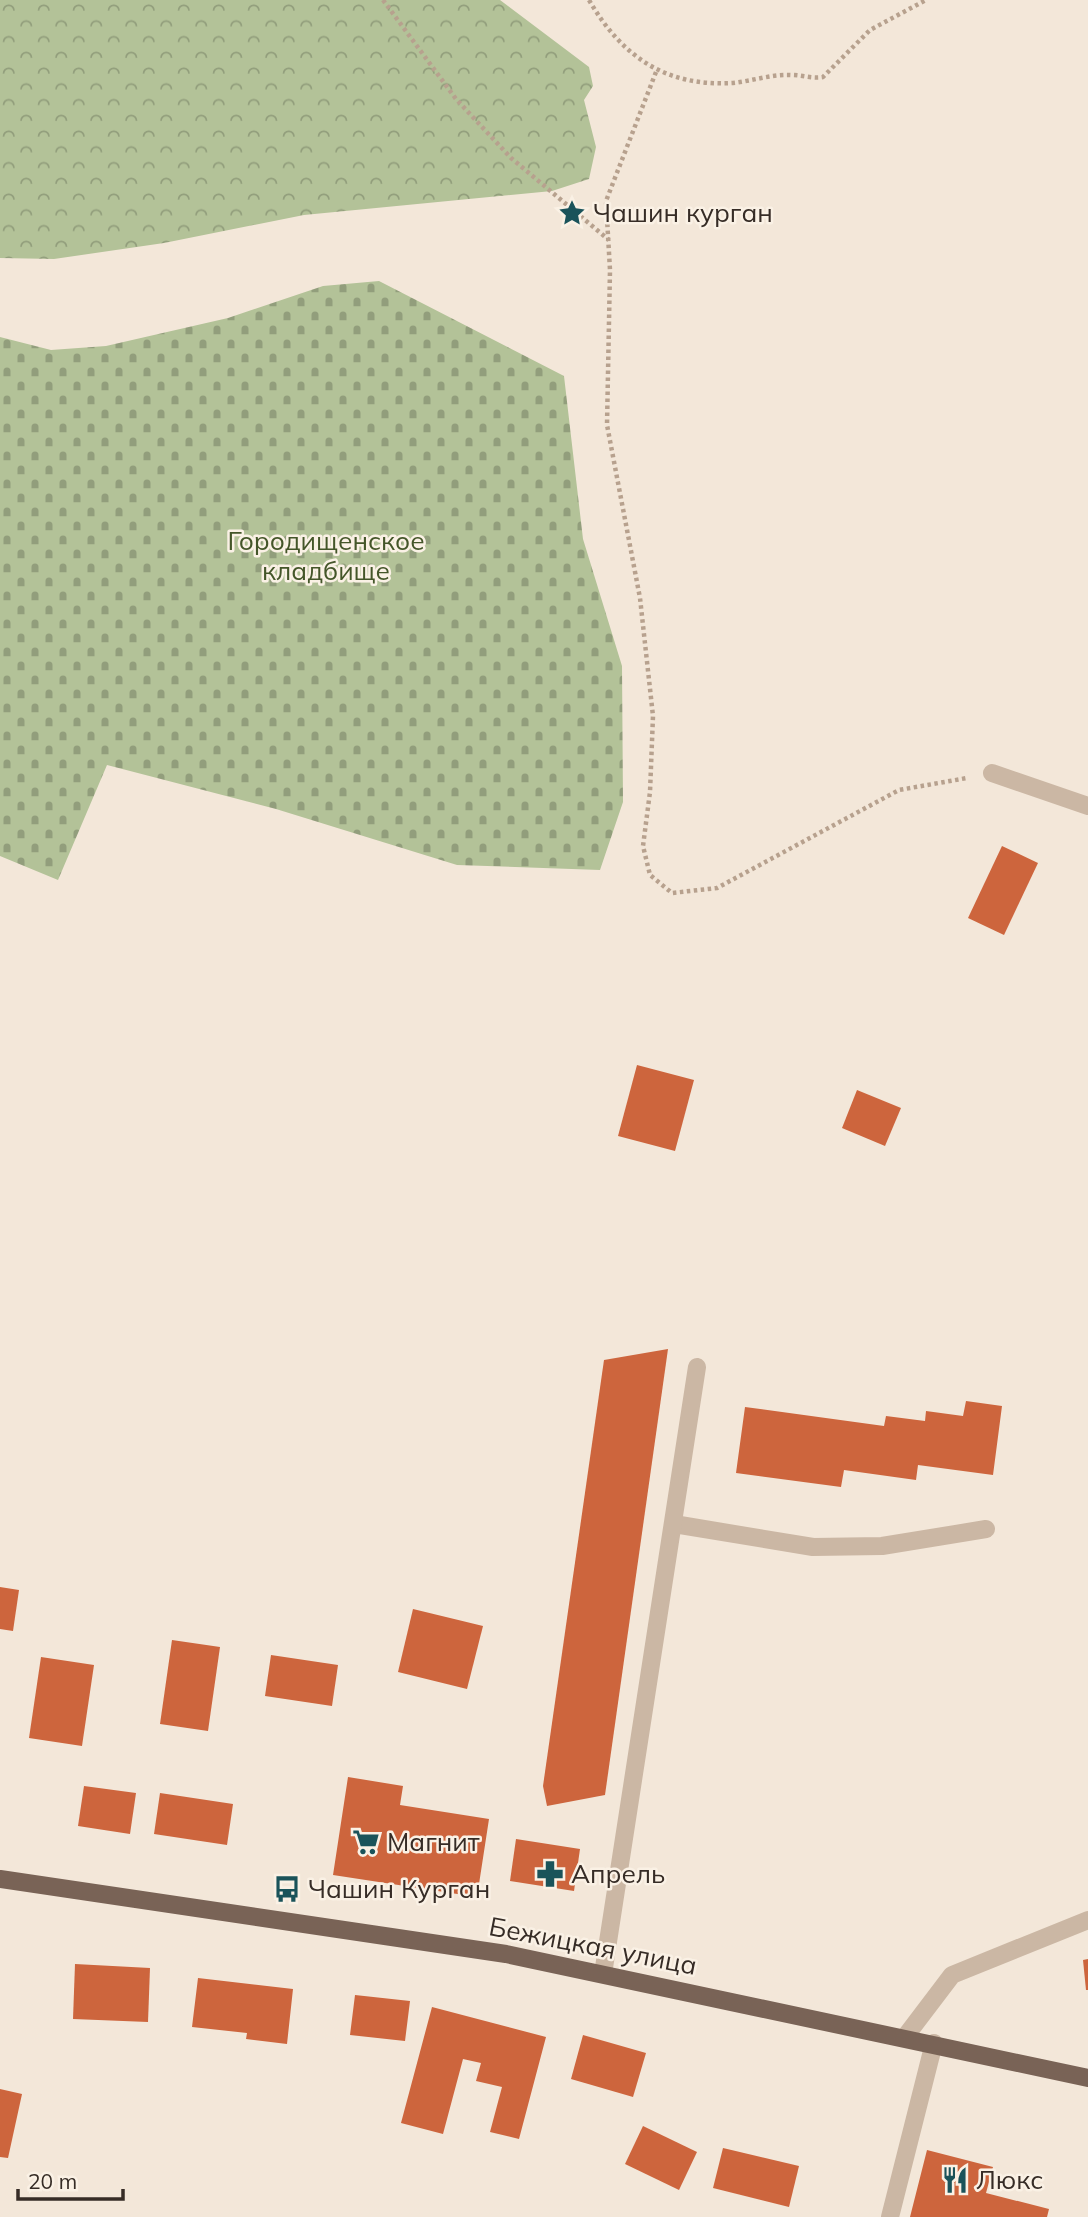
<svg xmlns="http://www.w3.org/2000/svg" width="1088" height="2217" viewBox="0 0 1088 2217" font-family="Mulish,sans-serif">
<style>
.forest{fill:url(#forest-crowns)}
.cemetery{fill:url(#cemetery-stones)}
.building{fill:#cd653d}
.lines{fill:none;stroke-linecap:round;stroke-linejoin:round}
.path{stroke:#b7a18e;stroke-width:4.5;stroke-dasharray:3.5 3.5;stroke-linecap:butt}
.lane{stroke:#cbb7a4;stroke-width:18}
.street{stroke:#cbb7a4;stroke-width:18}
.primary{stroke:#796356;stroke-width:18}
.labels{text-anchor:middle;stroke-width:5;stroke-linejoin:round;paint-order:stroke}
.poi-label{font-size:26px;fill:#362c26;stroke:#faf1e5;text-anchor:start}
.park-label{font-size:26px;fill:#445629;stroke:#faf1e5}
.street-label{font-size:26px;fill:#362c26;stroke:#faf1e5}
</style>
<defs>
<pattern id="forest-crowns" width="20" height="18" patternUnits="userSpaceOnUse" patternTransform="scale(1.75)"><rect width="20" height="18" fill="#b3c298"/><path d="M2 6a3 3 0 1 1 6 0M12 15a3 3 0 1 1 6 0" fill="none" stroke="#929e7c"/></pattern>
<pattern id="cemetery-stones" width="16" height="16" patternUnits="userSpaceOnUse" patternTransform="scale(1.75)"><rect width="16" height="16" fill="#b3c298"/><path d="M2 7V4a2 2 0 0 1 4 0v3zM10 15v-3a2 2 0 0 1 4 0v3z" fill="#929e7c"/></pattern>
</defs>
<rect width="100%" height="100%" fill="#f3e7d9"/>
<path class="forest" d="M 0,0 L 500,0 L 589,67 L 593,86 L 584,100 L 596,147 L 589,179 L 552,191 L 304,215 L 164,243 L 54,259 L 0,258 Z"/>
<path class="cemetery" d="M 379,281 L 564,376 L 583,539 L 622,666 L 623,802 L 600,870 L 457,865 L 276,809 L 107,765 L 58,880 L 0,856 L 0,337 L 51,350 L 106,346 L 228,318 L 323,286 Z"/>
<g class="building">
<path d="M 1002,846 L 1038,863 L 1004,935 L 968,918 Z"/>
<path d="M 637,1065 L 694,1080 L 675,1151 L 618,1136 Z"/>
<path d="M 857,1090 L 901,1108 L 885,1146 L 842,1128 Z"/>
<path d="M 668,1349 L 605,1795 L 547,1806 L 543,1786 L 604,1360 Z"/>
<path d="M 966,1401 L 1002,1406 L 993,1475 L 918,1465 L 916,1480 L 844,1470 L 841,1487 L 736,1473 L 745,1407 L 884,1426 L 886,1416 L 925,1421 L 926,1411 L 963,1416 Z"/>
<path d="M 0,1587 L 19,1590 L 13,1631 L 0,1629 Z"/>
<path d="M 413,1609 L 483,1626 L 467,1689 L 398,1672 Z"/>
<path d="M 172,1640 L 220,1647 L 208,1731 L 160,1724 Z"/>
<path d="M 271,1655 L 338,1665 L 332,1706 L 265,1696 Z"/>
<path d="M 41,1657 L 94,1665 L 82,1746 L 29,1738 Z"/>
<path d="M 348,1777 L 403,1786 L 400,1805 L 489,1819 L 477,1897 L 333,1875 Z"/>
<path d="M 84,1786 L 136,1793 L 130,1834 L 78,1826 Z"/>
<path d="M 160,1793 L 233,1804 L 227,1845 L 154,1834 Z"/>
<path d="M 516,1839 L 580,1849 L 574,1891 L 510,1881 Z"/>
<path d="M 1088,1959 L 1088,1990 L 1086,1990 L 1083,1960 Z"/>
<path d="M 75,1964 L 150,1968 L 148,2022 L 73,2019 Z"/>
<path d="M 198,1978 L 293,1989 L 287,2044 L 246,2039 L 247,2033 L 192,2027 Z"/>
<path d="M 355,1995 L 410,2001 L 405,2041 L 350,2035 Z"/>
<path d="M 432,2007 L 546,2037 L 519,2139 L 490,2132 L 502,2087 L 476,2081 L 481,2063 L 463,2059 L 443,2134 L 401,2123 Z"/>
<path d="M 583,2035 L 646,2053 L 633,2097 L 571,2079 Z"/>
<path d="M 0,2089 L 22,2094 L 8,2158 L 0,2157 Z"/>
<path d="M 643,2126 L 697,2152 L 679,2190 L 625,2164 Z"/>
<path d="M 723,2148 L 799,2166 L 789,2207 L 713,2188 Z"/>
<path d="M 927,2150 L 993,2167 L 986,2193 L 1049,2209 L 1047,2217 L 910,2217 Z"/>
</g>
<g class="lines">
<g class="path">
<path d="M 383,0 L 456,99 L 511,158 L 609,240"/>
<path d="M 589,0 C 622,57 666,87 733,83 C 752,81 772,74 791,75 C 803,75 812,79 823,77 L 870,30 L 926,0"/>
<path d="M 656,72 L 606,201 L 610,270 L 607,425 L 640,598 L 653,716 L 650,792 L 643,846 L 650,875 L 672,893 L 717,888 L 899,790 L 967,778"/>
</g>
<g class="lane">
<path d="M 674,1524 L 813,1547 L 882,1546 L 986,1529"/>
<path d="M 603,1974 L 697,1367"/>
</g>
<g class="street">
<path d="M 992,773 L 1088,806"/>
<path d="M 905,2037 L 952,1975 L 1088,1920"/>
<path d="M 890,2217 L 934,2043"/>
</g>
<path class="primary" d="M 0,1879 L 506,1954 L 1088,2078"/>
</g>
<defs>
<symbol id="sight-bare" viewBox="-9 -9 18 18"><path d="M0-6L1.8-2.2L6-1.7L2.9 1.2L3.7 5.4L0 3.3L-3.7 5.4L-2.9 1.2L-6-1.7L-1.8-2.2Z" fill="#1a535a" stroke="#faf1e5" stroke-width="2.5" paint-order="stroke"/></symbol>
<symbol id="supermarket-bare" viewBox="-9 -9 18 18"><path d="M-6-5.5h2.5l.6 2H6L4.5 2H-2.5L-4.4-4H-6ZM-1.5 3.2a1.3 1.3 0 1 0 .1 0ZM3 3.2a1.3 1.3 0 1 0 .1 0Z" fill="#1a535a" stroke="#faf1e5" stroke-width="2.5" paint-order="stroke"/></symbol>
<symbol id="pharmacy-bare" viewBox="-9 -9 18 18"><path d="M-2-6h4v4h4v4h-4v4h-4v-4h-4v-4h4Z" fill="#1a535a" stroke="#faf1e5" stroke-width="2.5" paint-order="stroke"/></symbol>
<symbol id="bus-bare" viewBox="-9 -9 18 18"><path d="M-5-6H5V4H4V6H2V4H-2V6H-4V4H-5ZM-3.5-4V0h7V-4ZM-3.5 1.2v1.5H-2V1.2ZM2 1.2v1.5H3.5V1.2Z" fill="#1a535a" stroke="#faf1e5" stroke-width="2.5" paint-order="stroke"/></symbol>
<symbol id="restaurant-bare" viewBox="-9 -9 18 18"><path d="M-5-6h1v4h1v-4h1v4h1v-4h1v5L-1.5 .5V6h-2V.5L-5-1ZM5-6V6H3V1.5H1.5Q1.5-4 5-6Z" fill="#1a535a" stroke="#faf1e5" stroke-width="2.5" paint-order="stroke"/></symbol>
</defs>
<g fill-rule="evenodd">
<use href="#sight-bare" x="553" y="194" width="38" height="38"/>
<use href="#supermarket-bare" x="347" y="1823" width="38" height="38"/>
<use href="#pharmacy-bare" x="531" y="1855" width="38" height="38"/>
<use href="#bus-bare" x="268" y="1870" width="38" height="38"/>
<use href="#restaurant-bare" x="936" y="2161" width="38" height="38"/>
</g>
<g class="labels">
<g class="poi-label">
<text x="593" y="222">Чашин курган</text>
<text x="387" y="1851">Магнит</text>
<text x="571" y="1883">Апрель</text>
<text x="308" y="1898">Чашин Курган</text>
<text x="976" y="2189">Люкс</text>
</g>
<g class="park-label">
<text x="326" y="550">Городищенское<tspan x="326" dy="30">кладбище</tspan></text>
</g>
<g class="street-label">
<text transform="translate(593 1946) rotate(11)" y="9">Бежицкая улица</text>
</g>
</g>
<path d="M18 2189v10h105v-10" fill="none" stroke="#362c26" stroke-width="3.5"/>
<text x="28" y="2189" font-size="21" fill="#362c26" stroke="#faf1e5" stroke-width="5" paint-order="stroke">20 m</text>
</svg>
